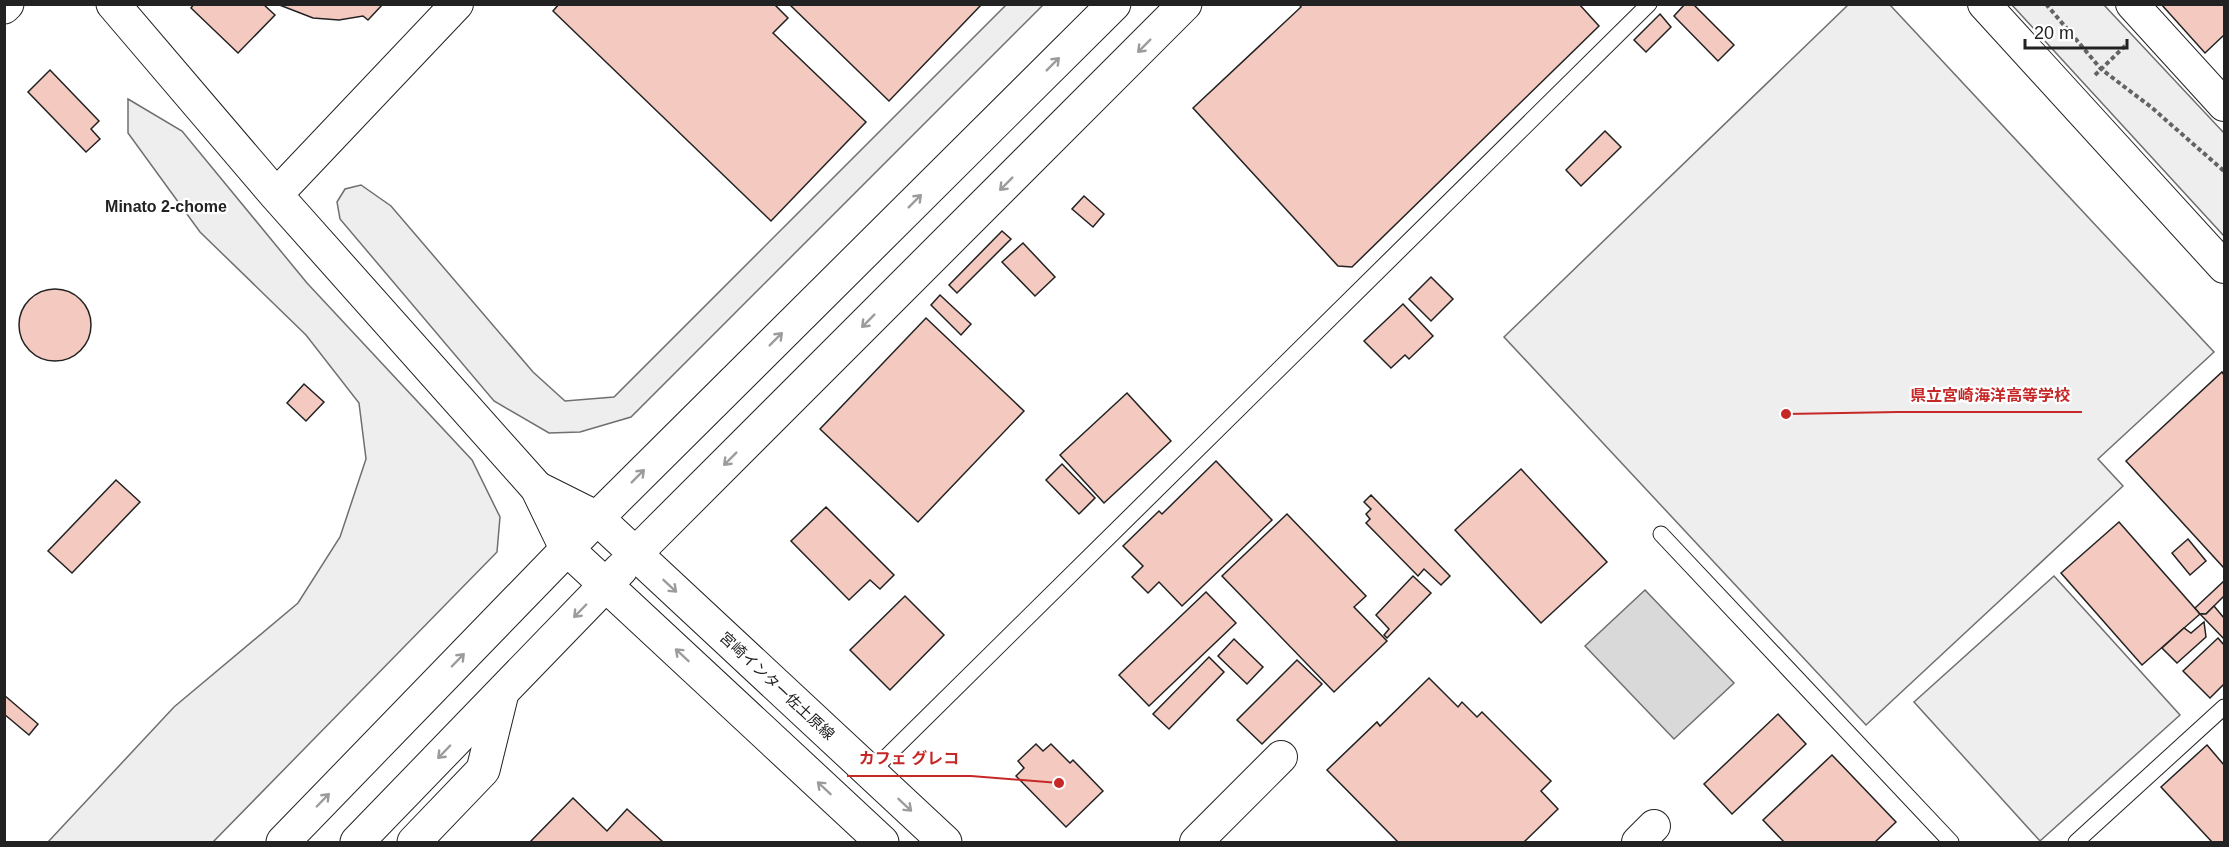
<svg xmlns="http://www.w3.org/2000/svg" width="2229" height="847" viewBox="0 0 2229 847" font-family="Arial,'Noto Sans JP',sans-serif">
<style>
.green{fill:#eee;stroke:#6f6f6f;stroke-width:1.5}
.water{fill:#d9d9d9;stroke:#6f6f6f;stroke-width:1.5}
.building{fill:#f3c9c0;stroke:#222;stroke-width:1.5}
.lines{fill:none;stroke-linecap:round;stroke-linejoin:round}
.service-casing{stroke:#222;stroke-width:17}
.minor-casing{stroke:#222;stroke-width:34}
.tertiary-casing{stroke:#222;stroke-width:35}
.primary-casing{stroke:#222;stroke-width:35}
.path{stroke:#646464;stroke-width:4;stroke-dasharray:4.5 3;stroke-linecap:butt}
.service{stroke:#fff;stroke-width:15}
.minor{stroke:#fff;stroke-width:32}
.tertiary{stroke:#fff;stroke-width:33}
.primary{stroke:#fff;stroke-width:33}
.oneway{stroke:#9c9c9c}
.labels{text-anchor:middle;stroke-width:4.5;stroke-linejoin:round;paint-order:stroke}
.street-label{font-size:15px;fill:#222;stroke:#fff}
.neighbourhood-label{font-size:16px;font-weight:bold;fill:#222;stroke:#fff}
.leader{fill:none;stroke:#c62828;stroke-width:2}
.callout-dot{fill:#c62828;stroke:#fff;stroke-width:2}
.callout-label{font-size:16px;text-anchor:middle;font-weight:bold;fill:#c62828;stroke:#fff;stroke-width:4.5;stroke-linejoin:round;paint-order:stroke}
</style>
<rect width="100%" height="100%" fill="#fff"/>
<g class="green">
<path d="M 1007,4 L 1043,5 L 631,417 L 580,432 L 549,433 L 494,401 L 340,219 L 337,202 L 345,189 L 361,185 L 391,206 L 533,372 L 565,401 L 614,397 Z"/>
<path d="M 1890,5 L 2214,352 L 2098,459 L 2123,486 L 1866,725 L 1504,337 L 1848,5 Z"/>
<path d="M 2012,5 L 2104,5 L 2224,133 L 2224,236 Z"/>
<path d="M 128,99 L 182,131 L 307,283 L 472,460 L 500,517 L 497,552 L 213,842 L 48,842 L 174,707 L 298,603 L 340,537 L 366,459 L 359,403 L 306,335 L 200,232 L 128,133 Z"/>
<path d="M 2054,576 L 2180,715 L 2040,841 L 1914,702 Z"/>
</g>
<path class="water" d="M 1645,590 L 1734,683 L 1674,739 L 1585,646 Z"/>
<g class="building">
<path d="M 194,4 L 263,4 L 275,15 L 238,53 L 191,8 Z"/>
<path d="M 277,4 L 383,4 L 368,20 L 363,16 L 339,20 L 313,18 Z"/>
<path d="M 559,4 L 774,4 L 788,18 L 773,33 L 866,122 L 771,221 L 553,11 Z"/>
<path d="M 789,4 L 982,4 L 889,101 Z"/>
<path d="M 1299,4 L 1579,4 L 1599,26 L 1352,267 L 1338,266 L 1193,108 L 1301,7 Z"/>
<path d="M 1685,4 L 1693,4 L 1734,45 L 1718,61 L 1674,16 Z"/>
<path d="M 2161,4 L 2224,4 L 2224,35 L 2205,53 Z"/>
<path d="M 1660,14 L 1671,27 L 1646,52 L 1634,40 Z"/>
<path d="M 50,70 L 99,121 L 91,129 L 100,139 L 86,152 L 28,92 Z"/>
<path d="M 1605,131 L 1621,147 L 1581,186 L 1566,170 Z"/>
<path d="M 1084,196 L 1104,214 L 1093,227 L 1072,209 Z"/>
<path d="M 1002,231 L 1011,239 L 957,293 L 949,285 Z"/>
<path d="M 1023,243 L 1055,277 L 1035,296 L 1002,262 Z"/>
<path d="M 1431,277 L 1453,299 L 1431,321 L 1409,299 Z"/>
<circle cx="55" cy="325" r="36"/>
<path d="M 940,295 L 971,324 L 961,335 L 931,305 Z"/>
<path d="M 1403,304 L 1433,336 L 1409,359 L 1405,355 L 1391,368 L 1364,341 Z"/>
<path d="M 926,318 L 1024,411 L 918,522 L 820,429 Z"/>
<path d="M 2222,372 L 2224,375 L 2224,568 L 2126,461 Z"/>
<path d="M 304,384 L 324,402 L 306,421 L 287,403 Z"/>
<path d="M 1127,393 L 1171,441 L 1104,503 L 1060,455 Z"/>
<path d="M 1216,461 L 1272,520 L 1182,606 L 1159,582 L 1148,593 L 1132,577 L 1143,566 L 1123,546 L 1159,511 L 1162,514 Z"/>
<path d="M 1062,464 L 1095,498 L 1079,514 L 1046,480 Z"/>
<path d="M 1521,469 L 1607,562 L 1541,623 L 1455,530 Z"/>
<path d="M 116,480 L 140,502 L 72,573 L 48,551 Z"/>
<path d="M 1371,495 L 1450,576 L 1441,585 L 1424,569 L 1418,576 L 1366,523 L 1370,519 L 1366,514 L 1371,509 L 1364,502 Z"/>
<path d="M 826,507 L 894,575 L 880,589 L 870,580 L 849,600 L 791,541 Z"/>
<path d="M 1287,514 L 1366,596 L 1354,607 L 1387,641 L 1334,692 L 1222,576 Z"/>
<path d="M 2119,522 L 2200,614 L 2142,665 L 2061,573 Z"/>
<path d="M 2188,539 L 2206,561 L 2190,575 L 2172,553 Z"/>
<path d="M 1413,576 L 1431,593 L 1387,638 L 1384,635 L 1389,629 L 1376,615 Z"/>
<path d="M 2224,581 L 2224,596 L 2206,614 L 2200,614 L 2195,608 Z"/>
<path d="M 1206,592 L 1236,623 L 1149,706 L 1119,675 Z"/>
<path d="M 905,596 L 944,635 L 890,690 L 850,650 Z"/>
<path d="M 2214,606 L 2224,618 L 2224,639 L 2200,614 L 2206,614 Z"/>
<path d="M 2204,622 L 2206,637 L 2177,663 L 2162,648 L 2184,628 L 2191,633 Z"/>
<path d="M 2218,638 L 2224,645 L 2224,684 L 2210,698 L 2183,671 Z"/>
<path d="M 1234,639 L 1263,667 L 1247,684 L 1218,656 Z"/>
<path d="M 1209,657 L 1224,672 L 1169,729 L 1153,714 Z"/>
<path d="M 1297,660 L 1322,684 L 1262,744 L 1237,720 Z"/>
<path d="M 1429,678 L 1458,707 L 1462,702 L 1477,717 L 1482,712 L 1551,781 L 1541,791 L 1558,809 L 1524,842 L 1398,842 L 1327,770 L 1377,722 L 1380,726 Z"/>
<path d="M 4,695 L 38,724 L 29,735 L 4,714 Z"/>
<path d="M 1778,714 L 1806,744 L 1732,814 L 1704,784 Z"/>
<path d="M 1036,744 L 1043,751 L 1051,744 L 1070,763 L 1073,760 L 1103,791 L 1066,827 L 1016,776 L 1024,768 L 1018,761 Z"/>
<path d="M 2207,745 L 2224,765 L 2224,842 L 2212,842 L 2161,787 Z"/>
<path d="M 1832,755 L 1896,822 L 1875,842 L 1784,842 L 1763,820 Z"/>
<path d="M 573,798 L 607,831 L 627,809 L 663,842 L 530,842 Z"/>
</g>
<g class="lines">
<defs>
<g id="service">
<path d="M 1661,534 L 1951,842"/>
<path d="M 870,773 L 1649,4"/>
<path d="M 2076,842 L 2224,707"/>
</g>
<g id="minor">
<path d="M 1984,4 L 2224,267"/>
<path d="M 2132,4 L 2224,105"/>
<path d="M 276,195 L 457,4"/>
<path d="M 1196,842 L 1281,757"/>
<path d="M 1638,842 L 1654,826"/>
</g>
<g id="tertiary">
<path d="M 113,4 L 276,195 L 537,488 L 566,548"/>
<path d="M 4,7 L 7,4"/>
<path d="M 537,488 L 597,518 L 1114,4"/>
<path d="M 635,554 L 1185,4"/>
</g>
<g id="primary">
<path d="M 566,548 L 882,842"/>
<path d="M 283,842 L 597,518 L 945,842"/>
<path d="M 357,842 L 621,569"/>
<path d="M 414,842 L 483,770 L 502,693"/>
</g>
</defs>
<use href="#service" class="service-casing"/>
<use href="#minor" class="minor-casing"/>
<use href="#tertiary" class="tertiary-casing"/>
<use href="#primary" class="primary-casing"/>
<g class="path">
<path d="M 2046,4 L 2101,69 L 2151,107 L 2224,171"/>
<path d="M 2095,75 L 2126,45"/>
</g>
<use href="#service" class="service"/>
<use href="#minor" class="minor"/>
<use href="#tertiary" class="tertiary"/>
<use href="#primary" class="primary"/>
</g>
<defs><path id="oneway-shaft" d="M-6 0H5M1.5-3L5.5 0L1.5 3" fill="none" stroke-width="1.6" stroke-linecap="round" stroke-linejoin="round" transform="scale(1.5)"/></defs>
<g class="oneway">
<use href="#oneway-shaft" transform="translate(1144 46) rotate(135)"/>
<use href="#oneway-shaft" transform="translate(1053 64) rotate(-45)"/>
<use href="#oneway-shaft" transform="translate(1006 184) rotate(135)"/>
<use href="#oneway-shaft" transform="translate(915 201) rotate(-45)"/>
<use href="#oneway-shaft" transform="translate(868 321) rotate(135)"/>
<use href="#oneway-shaft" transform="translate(776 339) rotate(-45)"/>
<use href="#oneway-shaft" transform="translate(730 459) rotate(135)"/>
<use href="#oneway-shaft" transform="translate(638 476) rotate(-45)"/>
<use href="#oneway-shaft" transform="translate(670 586) rotate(43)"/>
<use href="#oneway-shaft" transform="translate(580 611) rotate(134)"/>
<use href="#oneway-shaft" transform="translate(682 655) rotate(-137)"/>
<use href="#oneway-shaft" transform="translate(458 660) rotate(-46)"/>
<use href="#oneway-shaft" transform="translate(444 752) rotate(134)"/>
<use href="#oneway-shaft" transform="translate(824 788) rotate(-137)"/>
<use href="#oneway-shaft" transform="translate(323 800) rotate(-46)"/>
<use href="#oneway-shaft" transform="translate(905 805) rotate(43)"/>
</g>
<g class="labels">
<g class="street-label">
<text transform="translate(777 686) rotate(43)" y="5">宮崎インター佐土原線</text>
</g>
<g class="neighbourhood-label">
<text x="166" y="212">Minato 2-chome</text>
</g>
</g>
<path class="leader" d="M1786 414L1898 412H2082M1059 783L971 776H847"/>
<g class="callout-dot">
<circle cx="1786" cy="414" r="6"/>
<circle cx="1059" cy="783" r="6"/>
</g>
<g class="callout-label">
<text x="1990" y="401">県立宮崎海洋高等学校</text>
<text x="909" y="764">カフェ グレコ</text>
</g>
<rect width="2229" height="847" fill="none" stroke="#222222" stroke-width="12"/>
<path d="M2025 39v9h102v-9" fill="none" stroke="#222222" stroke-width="3"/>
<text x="2034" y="39" font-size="18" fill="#222222" stroke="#ffffff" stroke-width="4.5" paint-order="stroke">20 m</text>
</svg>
